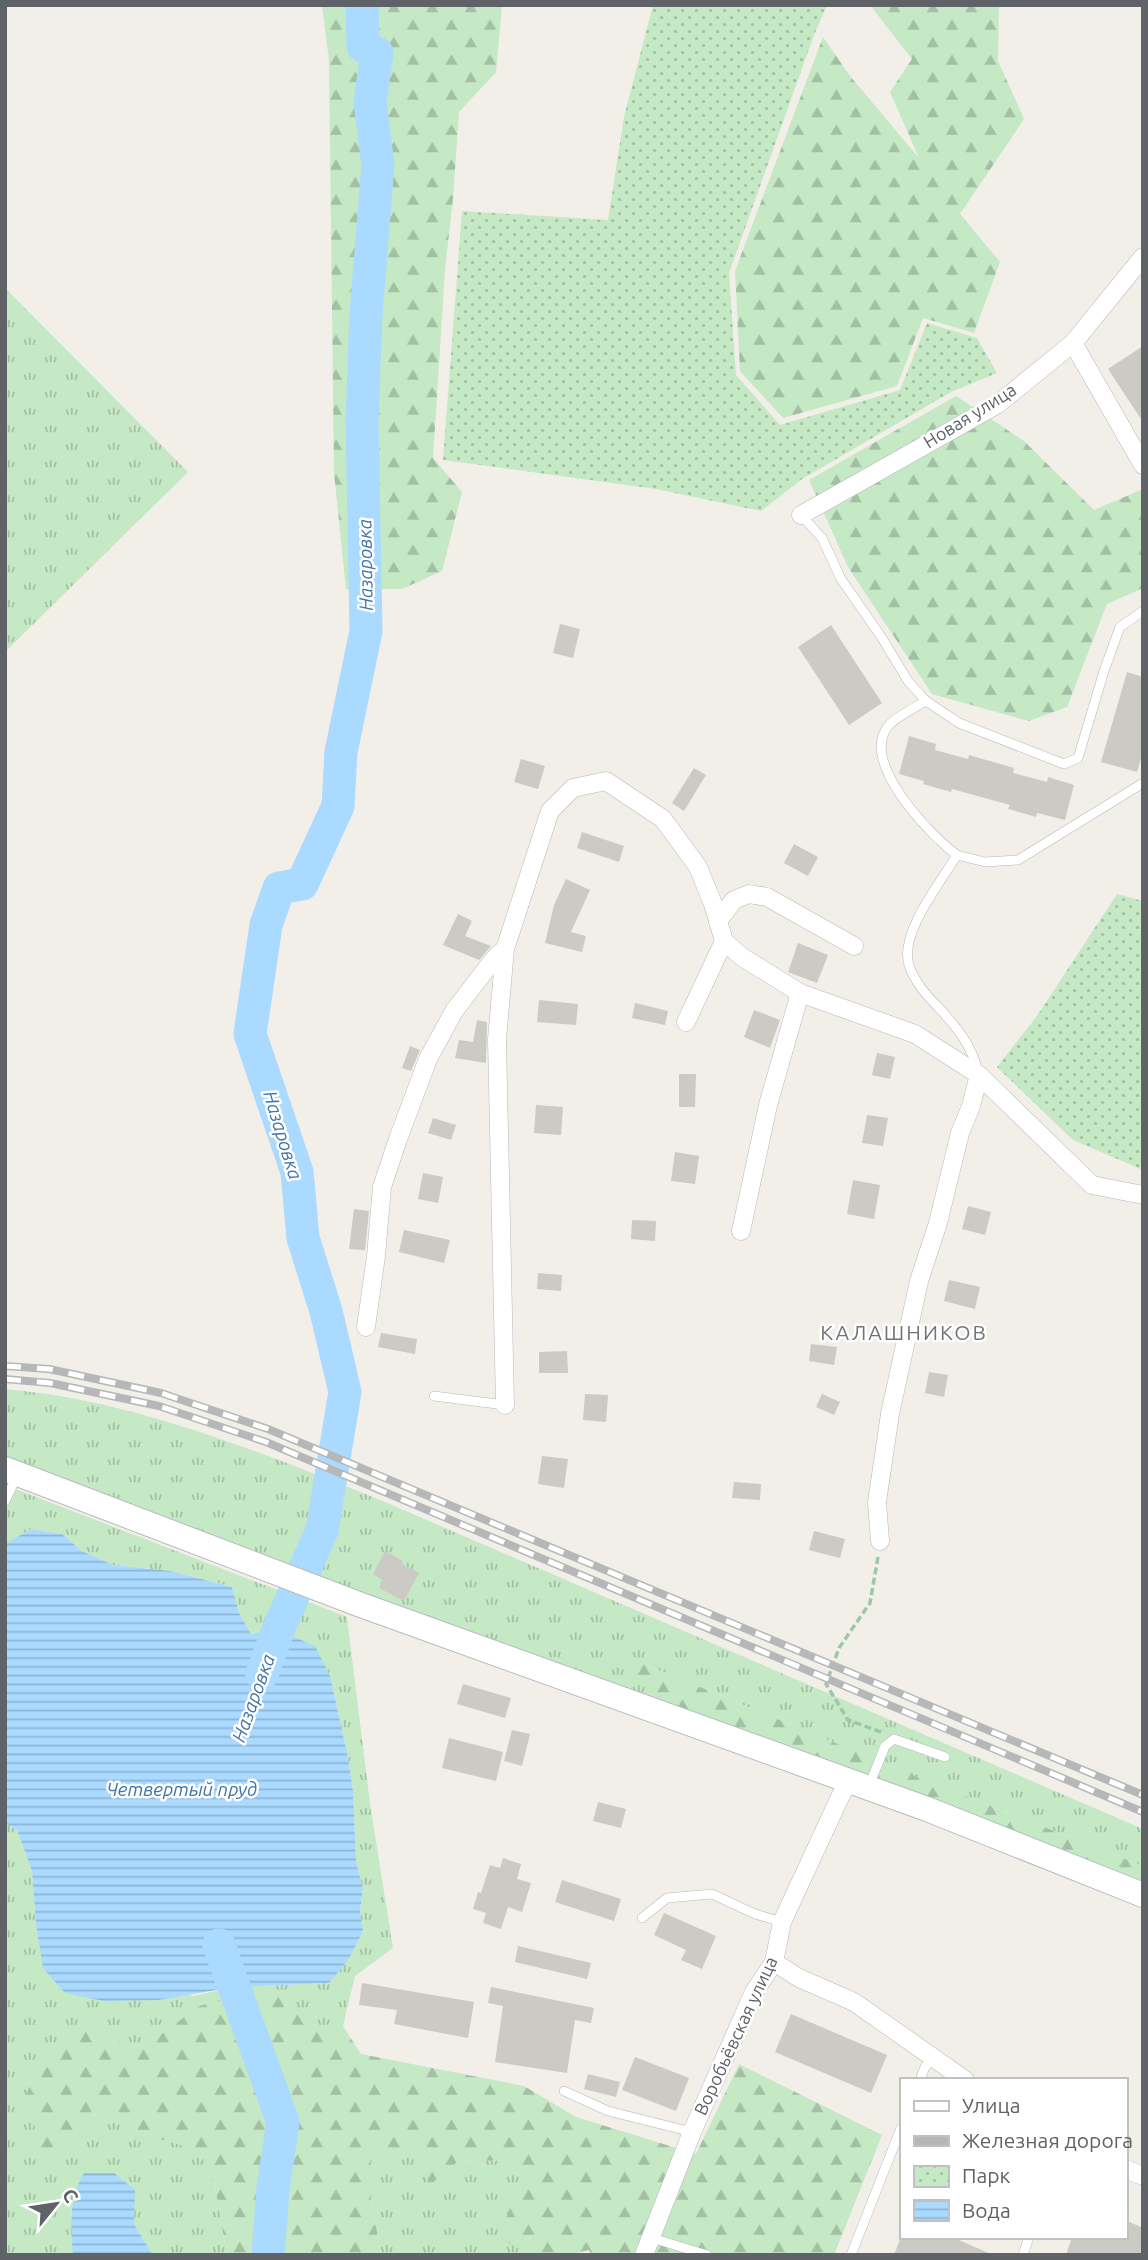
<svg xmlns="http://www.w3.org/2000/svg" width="1148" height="2260" viewBox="0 0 1148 2260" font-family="Ubuntu,sans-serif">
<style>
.grass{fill:url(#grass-tufts)}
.forest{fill:url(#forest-firs)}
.park{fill:url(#park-dots)}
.water{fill:url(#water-rules)}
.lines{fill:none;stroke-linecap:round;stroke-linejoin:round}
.river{stroke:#aadaff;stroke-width:33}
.building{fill:#cccac5}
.lane-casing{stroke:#b5b8bc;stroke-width:10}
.street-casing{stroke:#b5b8bc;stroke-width:19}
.secondary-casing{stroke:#b6babf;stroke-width:26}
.path{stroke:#9cc7a9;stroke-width:3.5;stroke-dasharray:7 3.5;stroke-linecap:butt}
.lane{stroke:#fff;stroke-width:9}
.street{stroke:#fff;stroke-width:18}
.secondary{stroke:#fff;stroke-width:24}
.rail-casing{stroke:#b6b7b8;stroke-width:8}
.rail{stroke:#fff;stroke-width:5;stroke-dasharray:16;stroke-linecap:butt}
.labels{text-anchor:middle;stroke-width:5;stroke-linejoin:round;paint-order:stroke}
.street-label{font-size:18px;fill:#5f6368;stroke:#fff}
.water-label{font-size:19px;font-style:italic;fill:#4174aa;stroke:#fff}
.quarter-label{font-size:21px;letter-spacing:2px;fill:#70757a;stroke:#fff}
</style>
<defs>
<pattern id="grass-tufts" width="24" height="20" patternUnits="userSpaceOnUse" patternTransform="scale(1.75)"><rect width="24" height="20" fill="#c5e8c5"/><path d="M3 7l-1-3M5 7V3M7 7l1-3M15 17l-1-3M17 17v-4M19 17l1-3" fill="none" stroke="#a3c0a4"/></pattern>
<pattern id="forest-firs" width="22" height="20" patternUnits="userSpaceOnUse" patternTransform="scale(1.75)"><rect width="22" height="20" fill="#c5e8c5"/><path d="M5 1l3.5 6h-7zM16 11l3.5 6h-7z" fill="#a3c0a4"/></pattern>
<pattern id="park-dots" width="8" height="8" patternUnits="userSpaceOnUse" patternTransform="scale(1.75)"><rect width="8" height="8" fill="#c5e8c5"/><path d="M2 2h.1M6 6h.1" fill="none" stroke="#a3c0a4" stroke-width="1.8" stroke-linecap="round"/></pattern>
<pattern id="water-rules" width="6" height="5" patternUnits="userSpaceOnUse" patternTransform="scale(1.75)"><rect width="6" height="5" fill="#aadaff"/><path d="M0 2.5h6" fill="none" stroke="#8eb4d2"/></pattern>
</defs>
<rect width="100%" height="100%" fill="#f1efe8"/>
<g class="grass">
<path d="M 5,288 L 188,472 L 5,652 Z"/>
<path d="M 5,1389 C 138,1401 262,1453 385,1502 L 1143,1829 L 1143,1866 L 940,1786 L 644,1664 L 650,1697 L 523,1653 L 5,1460 Z"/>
<path d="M 5,1485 L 347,1617 L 370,1804 L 393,1948 L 355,1976 L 343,2026 L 309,2026 L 281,1996 L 199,2006 L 159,2036 L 131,2049 L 88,2022 L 55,2167 L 88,2113 L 163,2140 L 209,2152 L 227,2255 L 153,2255 L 134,2224 L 134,2190 L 71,2212 L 73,2255 L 5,2255 L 5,1823 L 17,1830 L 32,1871 L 36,1924 L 193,1996 L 234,1987 L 329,1983 L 363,1931 L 360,1911 L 363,1889 L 356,1861 L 353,1791 L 348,1757 L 330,1676 L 278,1630 L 251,1634 L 239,1613 L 232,1587 L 171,1571 L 113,1565 L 82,1551 L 62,1534 L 31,1529 L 5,1546 Z"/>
<path d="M 413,2149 L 456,2162 L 506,2160 L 520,2176 L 501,2238 L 530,2255 L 381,2255 L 371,2198 L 371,2154 Z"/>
</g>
<g class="forest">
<path d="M 322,5 L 502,5 L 496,72 L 459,112 L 453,198 L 445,270 L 433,458 L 462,492 L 442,571 L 402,589 L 346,589 L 334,473 L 329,60 Z"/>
<path d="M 870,5 L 999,5 L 998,61 L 1024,119 L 960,214 L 1000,262 L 974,333 L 923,318 L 897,386 L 783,418 L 740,371 L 735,271 L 823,37 L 850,76 L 919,158 L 890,92 L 912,59 Z"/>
<path d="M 956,396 L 1024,441 L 1094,510 L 1143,489 L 1143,588 L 1107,604 L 1067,707 L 1029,721 L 932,694 L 848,567 L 809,480 Z"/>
<path d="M 644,1664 L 940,1786 L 1143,1866 L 1143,1881 L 932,1800 L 650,1697 L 634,1669 Z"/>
<path d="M 245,1994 L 281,1996 L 309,2026 L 343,2026 L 361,2054 L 524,2086 L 576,2117 L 696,2154 L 739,2064 L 882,2135 L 834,2255 L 591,2255 L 589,2250 L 567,2255 L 530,2255 L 500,2238 L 520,2176 L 506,2160 L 457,2162 L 430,2185 L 413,2149 L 371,2154 L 371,2198 L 381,2255 L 227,2255 L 209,2152 L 163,2140 L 88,2113 L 55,2167 L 43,2157 L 26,2095 L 44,2054 L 88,2022 L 131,2049 L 159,2036 L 199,2006 Z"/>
</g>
<g class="park">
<path d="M 653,5 L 827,5 L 814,35 L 729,273 L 736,375 L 780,425 L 900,390 L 927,323 L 977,338 L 997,373 L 951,392 L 802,479 L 761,511 L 656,489 L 443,460 L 462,211 L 608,220 L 624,117 Z"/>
<path d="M 1117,894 L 1143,901 L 1143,1170 L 1073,1140 L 997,1067 L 1037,1016 Z"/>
</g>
<g class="water">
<path d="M 31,1529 L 62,1534 L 82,1551 L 113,1565 L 171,1571 L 232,1587 L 239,1613 L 251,1634 L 278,1630 L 315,1646 L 330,1676 L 348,1757 L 353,1791 L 356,1861 L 363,1889 L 360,1911 L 363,1931 L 348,1960 L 329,1983 L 234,1987 L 158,2000 L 104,2001 L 65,1993 L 43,1968 L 36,1924 L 32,1871 L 17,1830 L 5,1823 L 5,1546 L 7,1543 Z"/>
<path d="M 84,2173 L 114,2173 L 135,2190 L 134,2224 L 153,2255 L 73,2255 C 71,2224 68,2201 84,2173 Z"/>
</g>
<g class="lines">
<g class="river">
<path d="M 262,1674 L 278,1630 L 322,1530 L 345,1392 L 326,1311 L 303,1238 L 297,1172 L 250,1034 L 266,925 L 279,888 L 302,884 L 338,806 L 341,752 L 366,631 L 362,420 L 366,314 L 378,165 L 370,102 L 377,53 L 363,46 L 362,5"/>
<path d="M 219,1945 L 283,2122 L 273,2188 L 268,2255"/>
</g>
</g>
<g class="building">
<path d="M 1143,346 L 1143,422 L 1108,369 Z"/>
<path d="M 560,624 L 580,629 L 573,658 L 553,653 Z"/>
<path d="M 831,625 L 882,703 L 849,725 L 798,647 Z"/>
<path d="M 1127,672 L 1143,677 L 1143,752 L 1137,772 L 1101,762 Z"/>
<path d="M 909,736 L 936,744 L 935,750 L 968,759 L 969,755 L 1014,768 L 1013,773 L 1047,782 L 1048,777 L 1074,785 L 1065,820 L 1037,813 L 1036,817 L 1008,809 L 1010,805 L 952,789 L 951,792 L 923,784 L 924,781 L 899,774 Z"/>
<path d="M 521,759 L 545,766 L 538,789 L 514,782 Z"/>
<path d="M 694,768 L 706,775 L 684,811 L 672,803 Z"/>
<path d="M 582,832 L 624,846 L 619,862 L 577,848 Z"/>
<path d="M 794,844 L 818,857 L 808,876 L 784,863 Z"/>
<path d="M 566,879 L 590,890 L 571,932 L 586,936 L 582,952 L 545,943 L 554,905 Z"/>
<path d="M 458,914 L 472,921 L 465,936 L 491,946 L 479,960 L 443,945 Z"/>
<path d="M 798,943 L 828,955 L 817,983 L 788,972 Z"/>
<path d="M 539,1000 L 578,1004 L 576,1025 L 537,1022 Z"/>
<path d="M 635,1003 L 668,1011 L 665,1025 L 632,1018 Z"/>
<path d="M 754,1010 L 780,1020 L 770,1048 L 744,1037 Z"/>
<path d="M 477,1020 L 487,1022 L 486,1063 L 455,1058 L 459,1040 L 473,1042 Z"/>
<path d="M 410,1046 L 420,1050 L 411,1071 L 402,1068 Z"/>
<path d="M 877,1053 L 895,1057 L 890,1079 L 872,1075 Z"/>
<path d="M 679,1074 L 696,1074 L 695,1107 L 679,1107 Z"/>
<path d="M 536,1105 L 563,1107 L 561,1135 L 534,1133 Z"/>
<path d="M 867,1115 L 888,1118 L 883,1146 L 862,1143 Z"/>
<path d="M 433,1118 L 456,1125 L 451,1140 L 428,1133 Z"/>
<path d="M 675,1152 L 699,1156 L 695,1184 L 671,1181 Z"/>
<path d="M 423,1173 L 443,1177 L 438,1203 L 418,1199 Z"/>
<path d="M 853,1180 L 880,1185 L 874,1219 L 847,1214 Z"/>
<path d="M 968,1206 L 991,1212 L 985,1235 L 962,1229 Z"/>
<path d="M 354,1209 L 369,1211 L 365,1250 L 349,1249 Z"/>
<path d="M 632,1220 L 656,1221 L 655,1241 L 631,1239 Z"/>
<path d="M 404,1230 L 450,1240 L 444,1263 L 399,1252 Z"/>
<path d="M 538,1273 L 562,1275 L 561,1291 L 537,1289 Z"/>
<path d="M 949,1280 L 980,1287 L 975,1309 L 944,1301 Z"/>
<path d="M 381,1333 L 417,1339 L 415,1354 L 378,1347 Z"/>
<path d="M 811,1344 L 837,1347 L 834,1365 L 809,1361 Z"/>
<path d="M 567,1351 L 568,1373 L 539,1373 L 539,1352 Z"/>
<path d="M 929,1372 L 948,1375 L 944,1397 L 925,1393 Z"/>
<path d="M 585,1394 L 608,1395 L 606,1422 L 583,1420 Z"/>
<path d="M 822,1394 L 840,1402 L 834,1415 L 816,1407 Z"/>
<path d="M 542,1456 L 568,1459 L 564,1488 L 538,1484 Z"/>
<path d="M 734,1482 L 761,1484 L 760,1500 L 732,1498 Z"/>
<path d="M 814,1531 L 845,1539 L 840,1558 L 809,1550 Z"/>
<path d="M 385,1551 L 403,1561 L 402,1564 L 419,1573 L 404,1601 L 379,1588 L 383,1580 L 373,1574 Z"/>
<path d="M 463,1684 L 511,1698 L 505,1718 L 457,1704 Z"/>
<path d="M 512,1730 L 530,1734 L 522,1766 L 504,1761 Z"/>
<path d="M 449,1738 L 503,1752 L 496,1781 L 442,1768 Z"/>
<path d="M 598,1802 L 626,1809 L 621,1828 L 593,1821 Z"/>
<path d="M 503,1858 L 521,1864 L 517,1879 L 531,1883 L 522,1912 L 508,1907 L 501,1929 L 483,1923 L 486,1913 L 473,1909 L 478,1892 L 481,1893 L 490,1865 L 500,1868 Z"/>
<path d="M 562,1880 L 621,1899 L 614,1921 L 555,1902 Z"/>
<path d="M 664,1913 L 716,1936 L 702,1969 L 681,1960 L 686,1950 L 654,1935 Z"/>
<path d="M 518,1946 L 591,1963 L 587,1979 L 515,1962 Z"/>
<path d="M 362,1983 L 474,2002 L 468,2038 L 394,2024 L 397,2010 L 359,2005 Z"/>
<path d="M 491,1987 L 594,2008 L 591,2023 L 575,2020 L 567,2073 L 495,2062 L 503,2006 L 488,2003 Z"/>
<path d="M 791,2014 L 887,2055 L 871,2093 L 775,2052 Z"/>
<path d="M 635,2057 L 689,2078 L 676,2111 L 622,2090 Z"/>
<path d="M 588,2074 L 620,2082 L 616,2097 L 584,2089 Z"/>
<path d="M 1125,2220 L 1143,2228 L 1143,2255 L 1066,2255 L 1072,2237 L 1125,2237 Z"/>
<path d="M 901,2237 L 952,2237 L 993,2255 L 894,2255 Z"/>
</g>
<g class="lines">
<defs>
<g id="lane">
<path d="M 801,515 L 822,538 L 841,579 L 882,638 L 908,681 L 926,701 L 959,723 L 1064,764 L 1078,758 L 1104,671 L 1120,627 L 1143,611"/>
<path d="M 926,701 C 916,707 896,717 889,725 C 858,761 930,835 957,855 C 941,882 899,933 909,965 C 915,983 927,996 940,1009 C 958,1029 972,1046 978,1072"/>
<path d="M 957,855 L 985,862 L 1018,860 L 1143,783"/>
<path d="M 434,1396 L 505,1405"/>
<path d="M 5,1501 L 18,1474"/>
<path d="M 869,1786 L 885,1746 L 894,1739 L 945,1757"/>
<path d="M 642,1918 L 667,1898 L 712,1894 L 755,1914 L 782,1922"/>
<path d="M 920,2080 L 925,2067 L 932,2059"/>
<path d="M 564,2091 L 608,2111 L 692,2132"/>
<path d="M 652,2238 L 707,2255"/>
<path d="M 851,2255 L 901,2128"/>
<path d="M 1023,2255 L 1029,2237"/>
</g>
<g id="street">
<path d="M 1073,343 L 1143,465"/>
<path d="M 801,515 L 998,404 L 1073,343 L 1143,257"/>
<path d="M 718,921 L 734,900 L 749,894 L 767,897 L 854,946"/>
<path d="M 686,1022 L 724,941"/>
<path d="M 741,1231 L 768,1105 L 800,993"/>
<path d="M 366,1327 L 376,1256 L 382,1187 L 398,1139 L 428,1059 L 454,1011 L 494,959 L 505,949"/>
<path d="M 505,1405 L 497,1039 L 505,949 L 550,811 L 573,788 L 606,781 L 663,819 L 698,867 L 713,904 L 724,941 L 742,957 L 800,993 L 915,1034 L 979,1075 L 1092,1185 L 1143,1195"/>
<path d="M 880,1541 L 877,1502 L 890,1414 L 919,1281 L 938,1223 L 960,1133 L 971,1106 L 979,1075"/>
<path d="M 774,1962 L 799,1978 L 854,2002 L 965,2080"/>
<path d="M 1125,2169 L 1143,2176"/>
<path d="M 644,2255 L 692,2132 L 754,1992 L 774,1962 L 782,1922 L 848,1780"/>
</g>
<path id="secondary" d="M 5,1469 L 361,1605 L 927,1809 L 1143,1895"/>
</defs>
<use href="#lane" class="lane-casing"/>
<use href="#street" class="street-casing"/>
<use href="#secondary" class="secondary-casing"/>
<path class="path" d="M 878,1557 L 870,1603 L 839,1648 L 826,1684 L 848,1720 L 881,1732"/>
<use href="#lane" class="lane"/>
<use href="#street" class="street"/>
<use href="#secondary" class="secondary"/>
<defs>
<g id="rail">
<path d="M 5,1366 L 49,1369 L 161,1393 L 268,1429 L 1143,1795"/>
<path d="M 5,1379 L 50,1383 L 159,1406 L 266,1442 L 1143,1812"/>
</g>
</defs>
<use href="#rail" class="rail-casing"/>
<use href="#rail" class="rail"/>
</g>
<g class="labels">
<g class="street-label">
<text transform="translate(970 416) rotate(-32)" y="6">Новая улица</text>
<text transform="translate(736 2036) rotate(-65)" y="6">Воробьёвская улица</text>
</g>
<g class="water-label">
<text transform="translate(365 565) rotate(-91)" y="7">Назаровка</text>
<text transform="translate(283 1135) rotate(73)" y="7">Назаровка</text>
<text transform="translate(253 1698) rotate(-70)" y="7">Назаровка</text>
<text x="182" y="1796">Четвертый пруд</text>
</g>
<g class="quarter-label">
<text x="904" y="1340">КАЛАШНИКОВ</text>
</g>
</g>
<rect width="1148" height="2260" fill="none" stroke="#5f6368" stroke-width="14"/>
<rect x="900" y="2078" width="228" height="161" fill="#ffffff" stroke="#bfc1c3" stroke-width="2"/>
<rect x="914" y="2101" width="35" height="10" fill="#ffffff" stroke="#bfc1c3" stroke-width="2"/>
<text x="962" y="2113" font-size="21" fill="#5f6368">Улица</text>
<rect x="914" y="2136" width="35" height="10" fill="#b6b7b8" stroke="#bfc1c3" stroke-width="2"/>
<text x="962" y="2148" font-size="21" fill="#5f6368">Железная дорога</text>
<rect x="914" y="2166" width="35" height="21" fill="url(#park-dots)" stroke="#bfc1c3" stroke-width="2"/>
<text x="962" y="2183" font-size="21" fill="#5f6368">Парк</text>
<rect x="914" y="2200" width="35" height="21" fill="url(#water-rules)" stroke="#bfc1c3" stroke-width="2"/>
<text x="962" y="2218" font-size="21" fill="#5f6368">Вода</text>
<g transform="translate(56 2204) rotate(60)" stroke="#ffffff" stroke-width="5" paint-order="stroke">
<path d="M0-5L12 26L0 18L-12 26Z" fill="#5f6368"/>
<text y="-10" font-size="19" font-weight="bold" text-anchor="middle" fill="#5f6368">С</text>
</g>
</svg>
